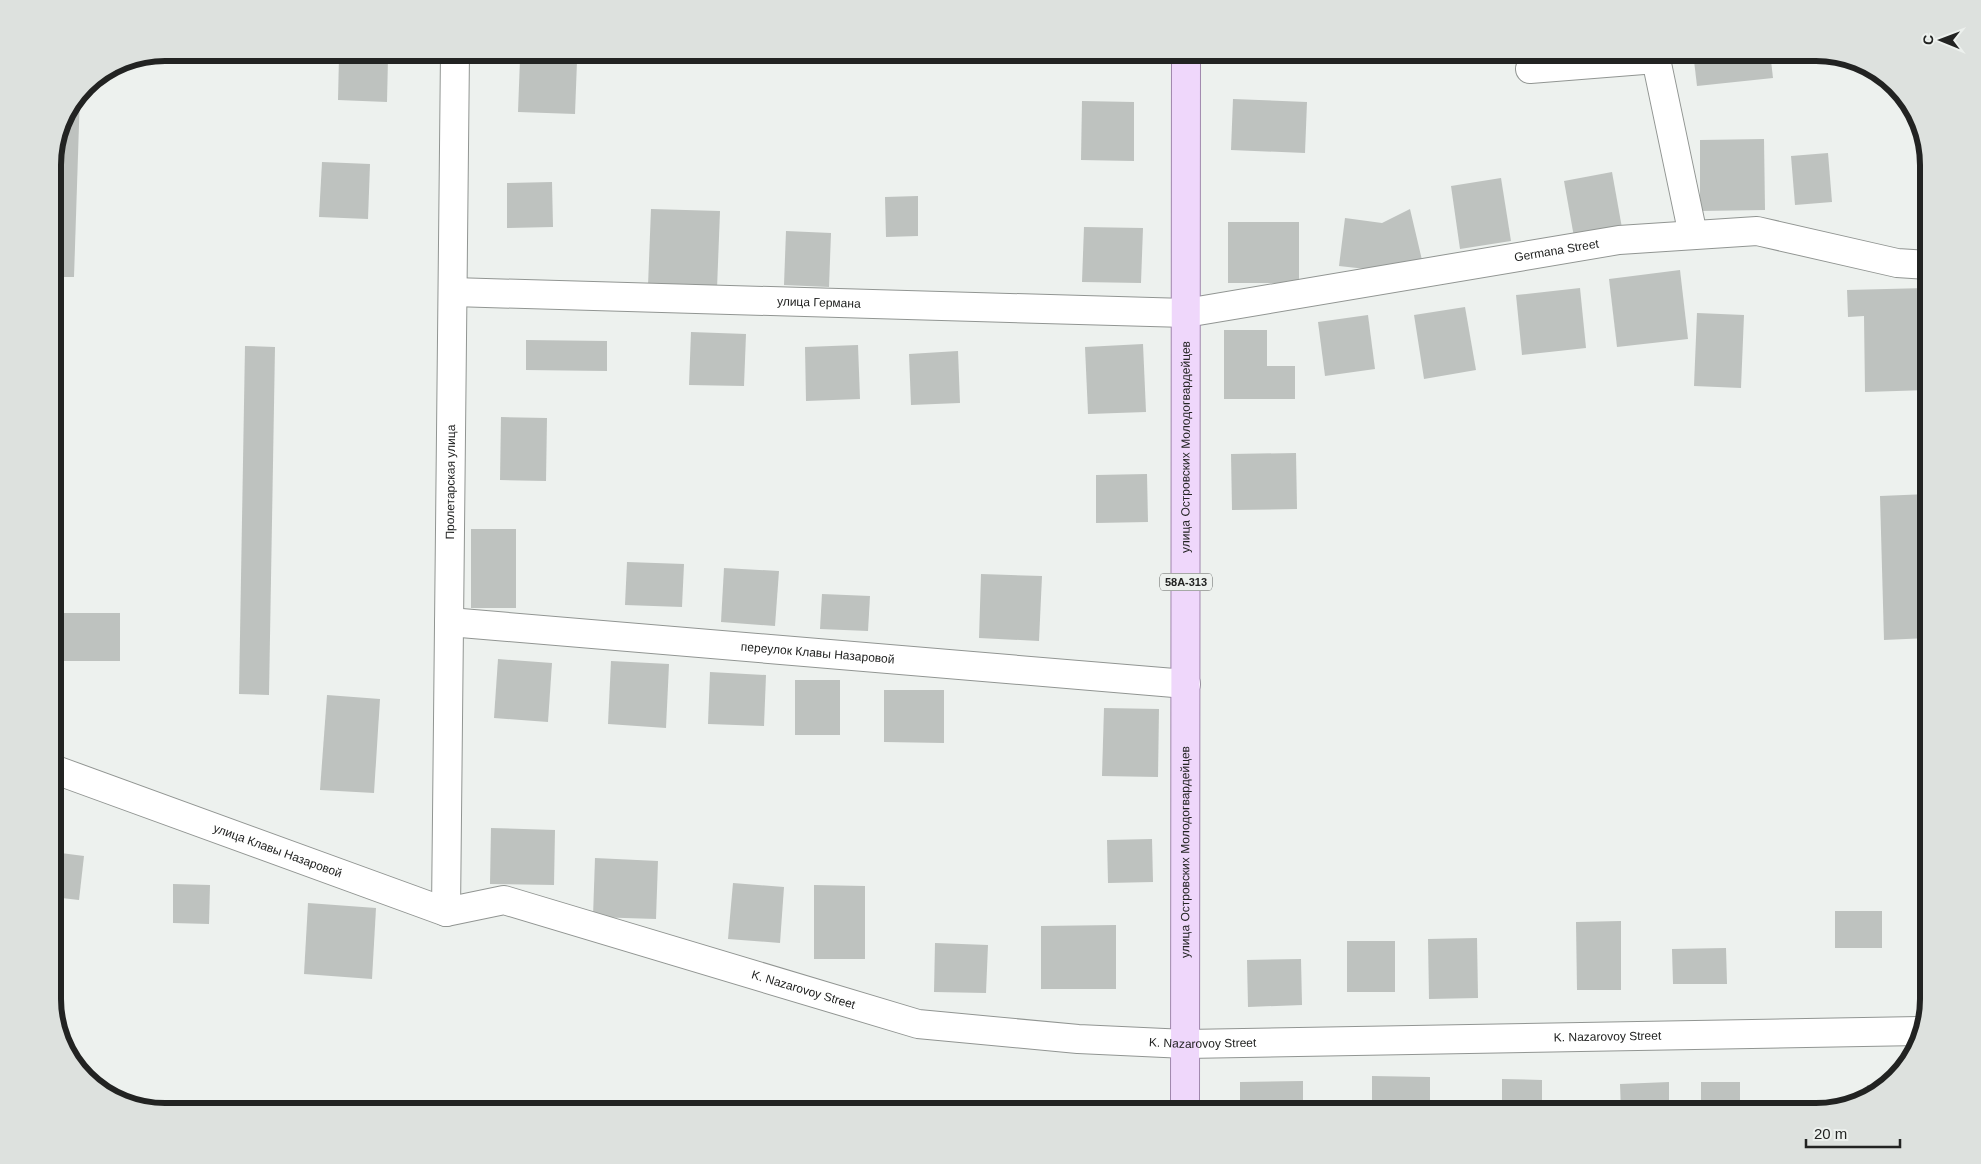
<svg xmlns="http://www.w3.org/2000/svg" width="1981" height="1164" viewBox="0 0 1981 1164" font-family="Helvetica,sans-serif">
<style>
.building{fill:#bec2bf}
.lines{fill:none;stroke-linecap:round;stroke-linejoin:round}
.minor-casing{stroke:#919592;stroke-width:30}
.major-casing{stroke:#a087ad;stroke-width:30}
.minor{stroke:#fff;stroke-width:28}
.major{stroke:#efd7fb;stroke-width:28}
.labels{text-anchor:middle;stroke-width:5;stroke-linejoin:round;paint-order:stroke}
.shield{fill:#edf1ee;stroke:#5f615f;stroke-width:1}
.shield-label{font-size:11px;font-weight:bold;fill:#222322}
.street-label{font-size:12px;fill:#222322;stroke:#edf1ee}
.rim{fill:none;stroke:#222322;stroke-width:6}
</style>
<rect width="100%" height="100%" fill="#edf1ee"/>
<g class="building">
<path d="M 1693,52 L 1770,52 L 1773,78 L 1697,86 Z"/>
<path d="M 339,56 L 388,58 L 387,102 L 338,100 Z"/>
<path d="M 520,59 L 577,61 L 575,114 L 518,112 Z"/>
<path d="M 80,94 L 74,277 L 53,277 L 53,158 L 61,122 Z"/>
<path d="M 1233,99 L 1307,102 L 1305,153 L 1231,150 Z"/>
<path d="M 1082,101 L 1134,102 L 1134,161 L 1081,160 Z"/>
<path d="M 1764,139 L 1765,210 L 1700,211 L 1700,140 Z"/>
<path d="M 1828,153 L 1832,202 L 1795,205 L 1791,156 Z"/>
<path d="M 322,162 L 370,164 L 368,219 L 319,217 Z"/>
<path d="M 1612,172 L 1622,228 L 1574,237 L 1564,181 Z"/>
<path d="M 1501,178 L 1511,241 L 1460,249 L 1451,186 Z"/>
<path d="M 552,182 L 553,227 L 507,228 L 507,183 Z"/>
<path d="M 918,196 L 918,236 L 886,237 L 885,197 Z"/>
<path d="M 651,209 L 720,211 L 717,289 L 648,286 Z"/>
<path d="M 1410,209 L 1422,260 L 1375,270 L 1339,266 L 1345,218 L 1382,223 Z"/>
<rect x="1228" y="222" width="71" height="61"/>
<path d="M 1084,227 L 1143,228 L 1141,283 L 1082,282 Z"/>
<path d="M 786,231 L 831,233 L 829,287 L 784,285 Z"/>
<path d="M 1680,270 L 1688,339 L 1617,347 L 1609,279 Z"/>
<path d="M 1580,288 L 1586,348 L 1522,355 L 1516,295 Z"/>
<path d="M 1926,288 L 1928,390 L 1865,392 L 1864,316 L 1848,317 L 1847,290 Z"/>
<path d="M 1465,307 L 1476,370 L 1424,379 L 1414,315 Z"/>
<path d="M 1697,313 L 1744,315 L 1741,388 L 1694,386 Z"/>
<path d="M 1368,315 L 1375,369 L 1325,376 L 1318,322 Z"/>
<path d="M 1224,330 L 1267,330 L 1267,366 L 1295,366 L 1295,399 L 1224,399 Z"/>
<path d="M 691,332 L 746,334 L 744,386 L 689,385 Z"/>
<path d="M 526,340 L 607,341 L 607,371 L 526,370 Z"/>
<path d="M 1143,344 L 1146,412 L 1088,414 L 1085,347 Z"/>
<path d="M 858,345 L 860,399 L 806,401 L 805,347 Z"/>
<path d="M 245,346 L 275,347 L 269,695 L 239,694 Z"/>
<path d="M 958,351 L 960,403 L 911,405 L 909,354 Z"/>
<path d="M 501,417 L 547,418 L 546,481 L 500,480 Z"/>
<path d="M 1296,453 L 1297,509 L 1232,510 L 1231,454 Z"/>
<path d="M 1147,474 L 1148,522 L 1096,523 L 1096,475 Z"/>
<path d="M 1928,494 L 1928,638 L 1884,640 L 1880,496 Z"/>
<rect x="471" y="529" width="45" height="79"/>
<path d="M 627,562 L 684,564 L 682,607 L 625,605 Z"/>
<path d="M 724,568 L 779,571 L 775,626 L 721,622 Z"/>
<path d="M 981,574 L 1042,576 L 1039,641 L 979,638 Z"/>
<path d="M 822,594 L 870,596 L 868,631 L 820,629 Z"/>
<rect x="57" y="613" width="63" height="48"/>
<path d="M 498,659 L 552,663 L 548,722 L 494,718 Z"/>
<path d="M 611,661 L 669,664 L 666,728 L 608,724 Z"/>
<path d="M 710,672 L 766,675 L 764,726 L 708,724 Z"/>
<rect x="795" y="680" width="45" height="55"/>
<path d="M 884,690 L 944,690 L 944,743 L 884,742 Z"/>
<path d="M 327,695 L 380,699 L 374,793 L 320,790 Z"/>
<path d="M 1104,708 L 1159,709 L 1158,777 L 1102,776 Z"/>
<path d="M 491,828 L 555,830 L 554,885 L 490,884 Z"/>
<path d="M 1152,839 L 1153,882 L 1108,883 L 1107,840 Z"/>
<path d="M 53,852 L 84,856 L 79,900 L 53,897 Z"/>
<path d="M 595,858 L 658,861 L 656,919 L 593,917 Z"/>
<path d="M 733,883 L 784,887 L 780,943 L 728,939 Z"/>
<path d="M 173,884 L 210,885 L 209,924 L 173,923 Z"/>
<path d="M 814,885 L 865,886 L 865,959 L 814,959 Z"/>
<path d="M 308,903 L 376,908 L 372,979 L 304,974 Z"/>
<rect x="1835" y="911" width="47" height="37"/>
<path d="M 1621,921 L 1621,990 L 1577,990 L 1576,922 Z"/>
<path d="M 1116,925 L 1116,989 L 1041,989 L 1041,926 Z"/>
<path d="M 1477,938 L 1478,998 L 1429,999 L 1428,939 Z"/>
<rect x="1347" y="941" width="48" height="51"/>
<path d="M 935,943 L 988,945 L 986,993 L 934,992 Z"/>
<path d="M 1726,948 L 1727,984 L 1673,984 L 1672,949 Z"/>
<path d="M 1301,959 L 1302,1005 L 1248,1007 L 1247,960 Z"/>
<path d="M 1372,1076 L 1430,1077 L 1430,1111 L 1372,1111 Z"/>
<path d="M 1502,1079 L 1542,1080 L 1542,1111 L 1502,1111 Z"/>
<path d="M 1303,1081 L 1303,1111 L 1240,1111 L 1240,1082 Z"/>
<path d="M 1669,1082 L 1669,1111 L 1621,1111 L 1620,1084 Z"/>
<rect x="1701" y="1082" width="39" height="29"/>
<path d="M 1867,1085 L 1884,1085 L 1872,1096 L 1867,1098 Z"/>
</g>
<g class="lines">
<defs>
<g id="minor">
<path d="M 1658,52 L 1656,59 L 1693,235"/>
<path d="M 1530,69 L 1656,59"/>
<path id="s1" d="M 453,292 L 1186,313 L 1619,240 L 1757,231 L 1897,263 L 1928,265"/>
<path id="s2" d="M 449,622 L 1186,684"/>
<path id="s3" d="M 53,769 L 446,912 L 504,900 L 918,1024 L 1078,1039 L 1186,1044 L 1920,1031"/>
<path id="s4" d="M 446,912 L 455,52"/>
</g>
<g id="major">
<path id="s5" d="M 1185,1111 L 1186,52"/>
</g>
</defs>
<use href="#minor" class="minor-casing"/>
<use href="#major" class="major-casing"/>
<use href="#minor" class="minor"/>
<use href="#major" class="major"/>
</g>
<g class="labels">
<rect class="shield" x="1160" y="573.5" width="52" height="17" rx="4"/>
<g class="shield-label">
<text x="1186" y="586">58А-313</text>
</g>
<g class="street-label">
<text dy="4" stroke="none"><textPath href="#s1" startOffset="1109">Germana Street</textPath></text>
<text dy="4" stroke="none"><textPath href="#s1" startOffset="366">улица Германа</textPath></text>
<text dy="4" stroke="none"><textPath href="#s5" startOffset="664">улица Островских Молодогвардейцев</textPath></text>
<text dy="4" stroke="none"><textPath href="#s4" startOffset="430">Пролетарская улица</textPath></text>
<text dy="4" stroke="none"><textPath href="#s2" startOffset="370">переулок Клавы Назаровой</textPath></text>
<text dy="4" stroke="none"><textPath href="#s3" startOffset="239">улица Клавы Назаровой</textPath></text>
<text dy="4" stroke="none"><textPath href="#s5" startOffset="259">улица Островских Молодогвардейцев</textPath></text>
<text dy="4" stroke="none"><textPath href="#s3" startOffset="790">K. Nazarovoy Street</textPath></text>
<text dy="4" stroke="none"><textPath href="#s3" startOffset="1600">K. Nazarovoy Street</textPath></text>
<text dy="4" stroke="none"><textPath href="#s3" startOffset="1195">K. Nazarovoy Street</textPath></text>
</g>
</g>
<path d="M0 0H1981V1164H0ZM165 61H1816A104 104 0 0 1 1920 165V999A104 104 0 0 1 1816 1103H165A104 104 0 0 1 61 999V165A104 104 0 0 1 165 61Z" fill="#dde1de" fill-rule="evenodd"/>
<path class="rim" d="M165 61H1816A104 104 0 0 1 1920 165V999A104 104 0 0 1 1816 1103H165A104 104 0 0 1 61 999V165A104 104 0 0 1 165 61Z"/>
<g transform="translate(1941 40) rotate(271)" stroke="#edf1ee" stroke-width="4" paint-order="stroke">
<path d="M0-4L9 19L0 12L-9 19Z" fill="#222322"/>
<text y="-8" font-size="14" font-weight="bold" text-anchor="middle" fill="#222322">С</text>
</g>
<path d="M1806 1139v8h94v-8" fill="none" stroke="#222322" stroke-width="2.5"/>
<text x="1814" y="1139" font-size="15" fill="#222322" stroke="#edf1ee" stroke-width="4" paint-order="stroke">20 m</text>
</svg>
